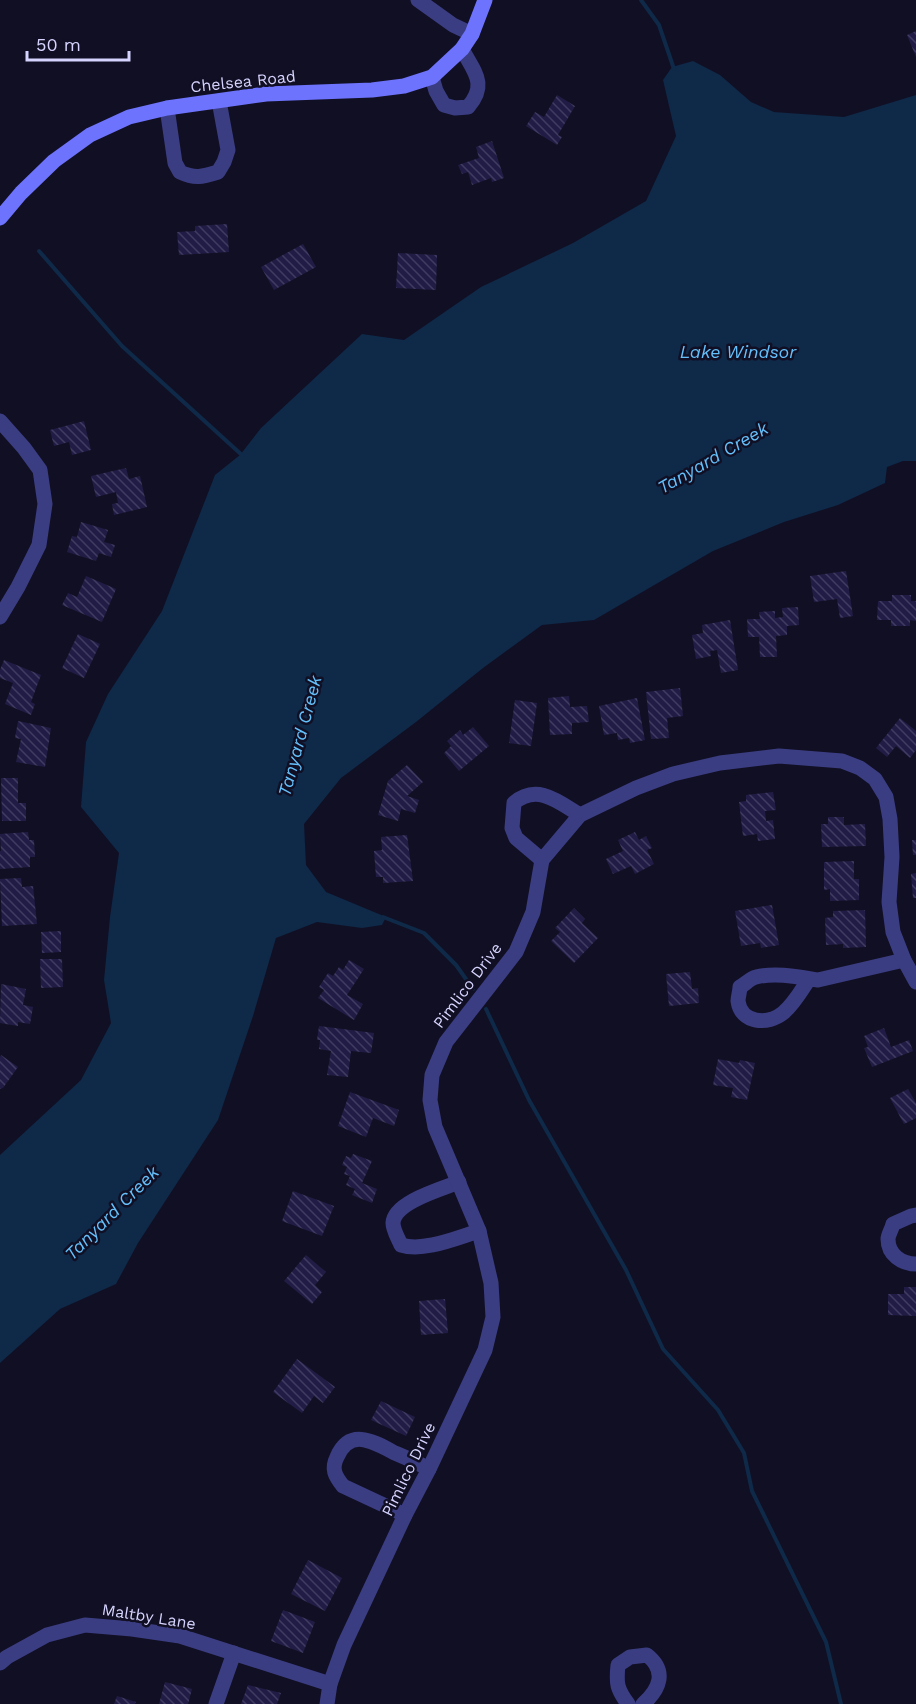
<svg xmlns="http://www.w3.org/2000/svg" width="916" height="1704" viewBox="0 0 916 1704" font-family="'Work Sans',sans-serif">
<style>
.water{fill:#0f2948}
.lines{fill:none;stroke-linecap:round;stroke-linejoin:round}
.stream{stroke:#0f2948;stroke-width:4}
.building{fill:url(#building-back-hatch)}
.street{stroke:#3b3d82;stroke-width:15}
.secondary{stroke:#6d73fc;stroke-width:15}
.labels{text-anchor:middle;stroke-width:5;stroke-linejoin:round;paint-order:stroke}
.street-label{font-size:16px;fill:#d6d4fe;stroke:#110f24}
.water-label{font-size:18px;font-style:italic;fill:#64c0fb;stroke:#110f24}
</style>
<defs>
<pattern id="building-back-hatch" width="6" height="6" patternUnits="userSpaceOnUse" patternTransform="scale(1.5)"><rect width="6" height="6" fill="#211c45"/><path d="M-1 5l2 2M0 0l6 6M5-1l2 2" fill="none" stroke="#403c61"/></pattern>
</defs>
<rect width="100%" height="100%" fill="#110f24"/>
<path class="water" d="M 693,61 L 720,75 L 751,102 L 774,112 L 844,117 L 916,95 L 916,461 L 903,461 L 887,467 L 885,483 L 838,505 L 784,522 L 713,551 L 594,620 L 542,625 L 483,668 L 416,722 L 341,778 L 304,824 L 306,865 L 326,892 L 386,917 L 382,925 L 362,928 L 317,922 L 276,938 L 253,1016 L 218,1120 L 138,1243 L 116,1284 L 60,1309 L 0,1363 L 0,1155 L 81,1080 L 111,1023 L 104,980 L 110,917 L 119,853 L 81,807 L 86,742 L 108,694 L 162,611 L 215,475 L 240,455 L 261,428 L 362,334 L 404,340 L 481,287 L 573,243 L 646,201 L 676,136 L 663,80 L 672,67 Z"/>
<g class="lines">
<g class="stream">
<path d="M 641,0 L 659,25 L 674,69"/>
<path d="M 39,251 L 122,346 L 243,456"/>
<path d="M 383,917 L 424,933 L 456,965 L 473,989"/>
<path d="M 486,1009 L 529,1100 L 626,1270 L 663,1349 L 718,1410 L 744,1453 L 752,1491 L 826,1642 L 841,1704"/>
</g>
</g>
<g class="building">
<path d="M 916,31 L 916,57 L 907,35 Z"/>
<path d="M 557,95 L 575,106 L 558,135 L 562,137 L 557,145 L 526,126 L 535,112 L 544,117 Z"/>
<path d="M 492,141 L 504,178 L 492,182 L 491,178 L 472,185 L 468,172 L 462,174 L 458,165 L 479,158 L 476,147 Z"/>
<path d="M 227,224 L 229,252 L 179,255 L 177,232 L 195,231 L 195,226 Z"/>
<path d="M 303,244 L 316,267 L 274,290 L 261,267 Z"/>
<path d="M 398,253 L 437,255 L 436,290 L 396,288 Z"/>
<path d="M 84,421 L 91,450 L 72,455 L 69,442 L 54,446 L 50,430 Z"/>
<path d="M 126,468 L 129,479 L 140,476 L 147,507 L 114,515 L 112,504 L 118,503 L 116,492 L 96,497 L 91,476 Z"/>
<path d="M 81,522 L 108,530 L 104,542 L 115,545 L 111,557 L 99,553 L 96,561 L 67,552 L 72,536 L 77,537 Z"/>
<path d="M 846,571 L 853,616 L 840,618 L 837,599 L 814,602 L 810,576 Z"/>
<path d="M 86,576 L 116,589 L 102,622 L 62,605 L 68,593 L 77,597 Z"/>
<path d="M 892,595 L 911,595 L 911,601 L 916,601 L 916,621 L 910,620 L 910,626 L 891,626 L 891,620 L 877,620 L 878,601 L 892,601 Z"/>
<path d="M 798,607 L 799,625 L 787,626 L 787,635 L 776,636 L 777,657 L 760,657 L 759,637 L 748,637 L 747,619 L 760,619 L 759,612 L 775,611 L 775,618 L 783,617 L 782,608 Z"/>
<path d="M 730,620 L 738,670 L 721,673 L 717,650 L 710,651 L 711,656 L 696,659 L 692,635 L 703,633 L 702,625 Z"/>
<path d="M 78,634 L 100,644 L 84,678 L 62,668 Z"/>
<path d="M 4,660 L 41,675 L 31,702 L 35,704 L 31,715 L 5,704 L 13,683 L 0,678 L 0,670 Z"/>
<path d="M 680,688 L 683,716 L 667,718 L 669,738 L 651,739 L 646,692 Z"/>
<path d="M 569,696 L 570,707 L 587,706 L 589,722 L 572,723 L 572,734 L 550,735 L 548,698 Z"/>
<path d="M 637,698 L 645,740 L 630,743 L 629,738 L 618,740 L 617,733 L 604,735 L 599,706 Z"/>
<path d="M 515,700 L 537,703 L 531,746 L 509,743 Z"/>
<path d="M 900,718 L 916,731 L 916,750 L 910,758 L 896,746 L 887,757 L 876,748 Z"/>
<path d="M 18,721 L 51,728 L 45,767 L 16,762 L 21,739 L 15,738 Z"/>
<path d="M 473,727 L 489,746 L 459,771 L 444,753 L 451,746 L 447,741 L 460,730 L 463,735 Z"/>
<path d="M 407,765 L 423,782 L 407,796 L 419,800 L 415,813 L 401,809 L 398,821 L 378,815 L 388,781 Z"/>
<path d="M 1,778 L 18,778 L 18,803 L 26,803 L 26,821 L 2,821 Z"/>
<path d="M 773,792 L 776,810 L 765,811 L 766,821 L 773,820 L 775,839 L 758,841 L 757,834 L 743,836 L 739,802 L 746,801 L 746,795 Z"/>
<path d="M 828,817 L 844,817 L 844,825 L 865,824 L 866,846 L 822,847 L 821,824 L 828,824 Z"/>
<path d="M 28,832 L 29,840 L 34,840 L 35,857 L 30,857 L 30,867 L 0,869 L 0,851 L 1,851 L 0,834 Z"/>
<path d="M 635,832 L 639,840 L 646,836 L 652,848 L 647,850 L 654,864 L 635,874 L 631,866 L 613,874 L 606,859 L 623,851 L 618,840 Z"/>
<path d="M 407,835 L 413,881 L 383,883 L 383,877 L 376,877 L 374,851 L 382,850 L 381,837 Z"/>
<path d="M 912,840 L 916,840 L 916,855 L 913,855 Z"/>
<path d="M 854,861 L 854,879 L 859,879 L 859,900 L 830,901 L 830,889 L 824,890 L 824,862 Z"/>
<path d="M 916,873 L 916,898 L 913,898 L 911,874 Z"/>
<path d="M 21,878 L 22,887 L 33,886 L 37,924 L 2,926 L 0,879 Z"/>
<path d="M 772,905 L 779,945 L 761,948 L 760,943 L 741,946 L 735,911 Z"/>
<path d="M 574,908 L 585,919 L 582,923 L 598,938 L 574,963 L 551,941 L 560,932 L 555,928 Z"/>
<path d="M 865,910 L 866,947 L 843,948 L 843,944 L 826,945 L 825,918 L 833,917 L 833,911 Z"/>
<path d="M 61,931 L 61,952 L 42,953 L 41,932 Z"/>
<path d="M 40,959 L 62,959 L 63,987 L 41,988 Z"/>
<path d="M 349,960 L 364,969 L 347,995 L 363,1004 L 354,1020 L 318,998 L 324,990 L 319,987 L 328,973 L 333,976 L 339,967 L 343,970 Z"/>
<path d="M 690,972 L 692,989 L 698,988 L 699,1003 L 669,1006 L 666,974 Z"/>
<path d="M 1,984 L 26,989 L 23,1005 L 33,1007 L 30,1024 L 18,1022 L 18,1026 L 0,1023 Z"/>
<path d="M 319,1026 L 374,1033 L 371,1053 L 351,1051 L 348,1077 L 327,1075 L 331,1051 L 319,1049 L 320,1040 L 317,1040 Z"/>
<path d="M 884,1028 L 891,1047 L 909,1040 L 913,1051 L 872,1067 L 864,1048 L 868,1047 L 864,1036 Z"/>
<path d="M 1,1055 L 18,1067 L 3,1088 L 0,1089 L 0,1057 Z"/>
<path d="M 718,1059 L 739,1063 L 740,1060 L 755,1063 L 747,1100 L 731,1097 L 733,1088 L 713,1085 Z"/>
<path d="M 908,1089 L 916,1103 L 916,1118 L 904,1124 L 890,1098 Z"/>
<path d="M 350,1092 L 399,1110 L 394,1126 L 373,1118 L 366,1137 L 338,1126 Z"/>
<path d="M 353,1154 L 372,1161 L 362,1183 L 377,1189 L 372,1203 L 352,1195 L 355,1189 L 346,1185 L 350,1176 L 344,1174 L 347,1167 L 342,1165 L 346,1156 L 351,1158 Z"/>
<path d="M 293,1191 L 334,1206 L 322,1236 L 282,1221 Z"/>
<path d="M 306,1255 L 326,1272 L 315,1285 L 322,1292 L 312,1304 L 284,1281 Z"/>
<path d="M 904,1287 L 916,1287 L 916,1316 L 888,1315 L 888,1294 L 904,1294 Z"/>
<path d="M 445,1299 L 448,1333 L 421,1335 L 419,1301 Z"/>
<path d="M 297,1359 L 335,1387 L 323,1403 L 314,1396 L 302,1413 L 273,1392 Z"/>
<path d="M 381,1401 L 415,1417 L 406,1436 L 371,1420 Z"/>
<path d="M 308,1560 L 342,1578 L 325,1611 L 291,1594 Z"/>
<path d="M 283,1610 L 315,1622 L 303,1653 L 271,1641 Z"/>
<path d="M 165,1682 L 192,1689 L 188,1704 L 159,1704 Z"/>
<path d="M 248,1685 L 281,1693 L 277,1704 L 241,1704 Z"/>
<path d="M 117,1696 L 136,1702 L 135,1704 L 114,1704 Z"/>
</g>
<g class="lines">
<g class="street">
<path d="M 418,0 L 453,25 L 472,34"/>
<path d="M 432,77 L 436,91 L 444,105 L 455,108 L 468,107 C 488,84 474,72 462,49"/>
<path d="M 167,108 L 175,163 L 180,172 C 195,179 202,177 218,172 L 224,162 L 228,150 L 219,101"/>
<path d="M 0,421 L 24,448 L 40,470 L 45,504 L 39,545 L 18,587 L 0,617"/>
<path d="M 542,860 L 516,838 L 512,828 L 514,803 C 537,783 559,802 580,815"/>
<path d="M 809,979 C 801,991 794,1004 783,1013 C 768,1025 741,1024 738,1001 C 738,997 740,991 740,987 C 745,984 751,978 756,977 C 776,972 799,977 818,980 L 904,960"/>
<path d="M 459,1182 C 442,1189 394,1202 393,1223 C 393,1230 398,1238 401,1245 C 424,1252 456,1238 479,1231"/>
<path d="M 916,1215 L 911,1216 L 893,1224 C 892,1229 888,1235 888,1239 C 888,1255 902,1264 916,1264"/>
<path d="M 405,1515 L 343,1486 C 335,1476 331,1469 337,1457 C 350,1427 374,1442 395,1453 C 407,1458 418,1463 429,1469"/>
<path d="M 0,1663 L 7,1657 L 47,1635 L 85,1625 L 132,1629 L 180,1636 L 330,1684"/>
<path d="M 216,1704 L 234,1653"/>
<path d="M 327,1704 L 330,1684 L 344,1645 L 405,1515 L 429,1469 L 485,1350 L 493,1317 L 491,1283 L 479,1231 L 435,1127 L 430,1100 L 432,1075 L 446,1042 L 516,952 L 533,912 L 542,860 L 580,815 L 636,788 L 673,774 L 720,763 L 779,756 L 842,761 L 860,768 L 875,779 L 886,797 L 890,819 L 892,857 L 889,902 L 893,932 L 904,960 L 916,982"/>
<path d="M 628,1704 C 617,1689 616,1684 618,1665 L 630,1657 L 647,1655 C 667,1671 660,1689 643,1704"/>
</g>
<path class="secondary" d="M 0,218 L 21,193 L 54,161 L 90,135 L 129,117 L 167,108 L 266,94 L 372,90 L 404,86 L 432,77 L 462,49 L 472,34 L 485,0"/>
</g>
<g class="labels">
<g class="street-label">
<text transform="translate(243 81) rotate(-6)" y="6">Chelsea Road</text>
<text transform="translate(467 985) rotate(-53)" y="6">Pimlico Drive</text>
<text transform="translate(408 1469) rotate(-64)" y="6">Pimlico Drive</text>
<text transform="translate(149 1616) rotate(9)" y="6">Maltby Lane</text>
</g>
<g class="water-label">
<text x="738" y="358">Lake Windsor</text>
<text transform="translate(713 458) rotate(-30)" y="6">Tanyard Creek</text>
<text transform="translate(300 736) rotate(-75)" y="6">Tanyard Creek</text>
<text transform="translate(112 1213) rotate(-45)" y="6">Tanyard Creek</text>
</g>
</g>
<path d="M27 51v9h102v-9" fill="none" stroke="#d6d4fe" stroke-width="3"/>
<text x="36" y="51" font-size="18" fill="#d6d4fe" stroke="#110f24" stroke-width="4.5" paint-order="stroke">50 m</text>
</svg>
